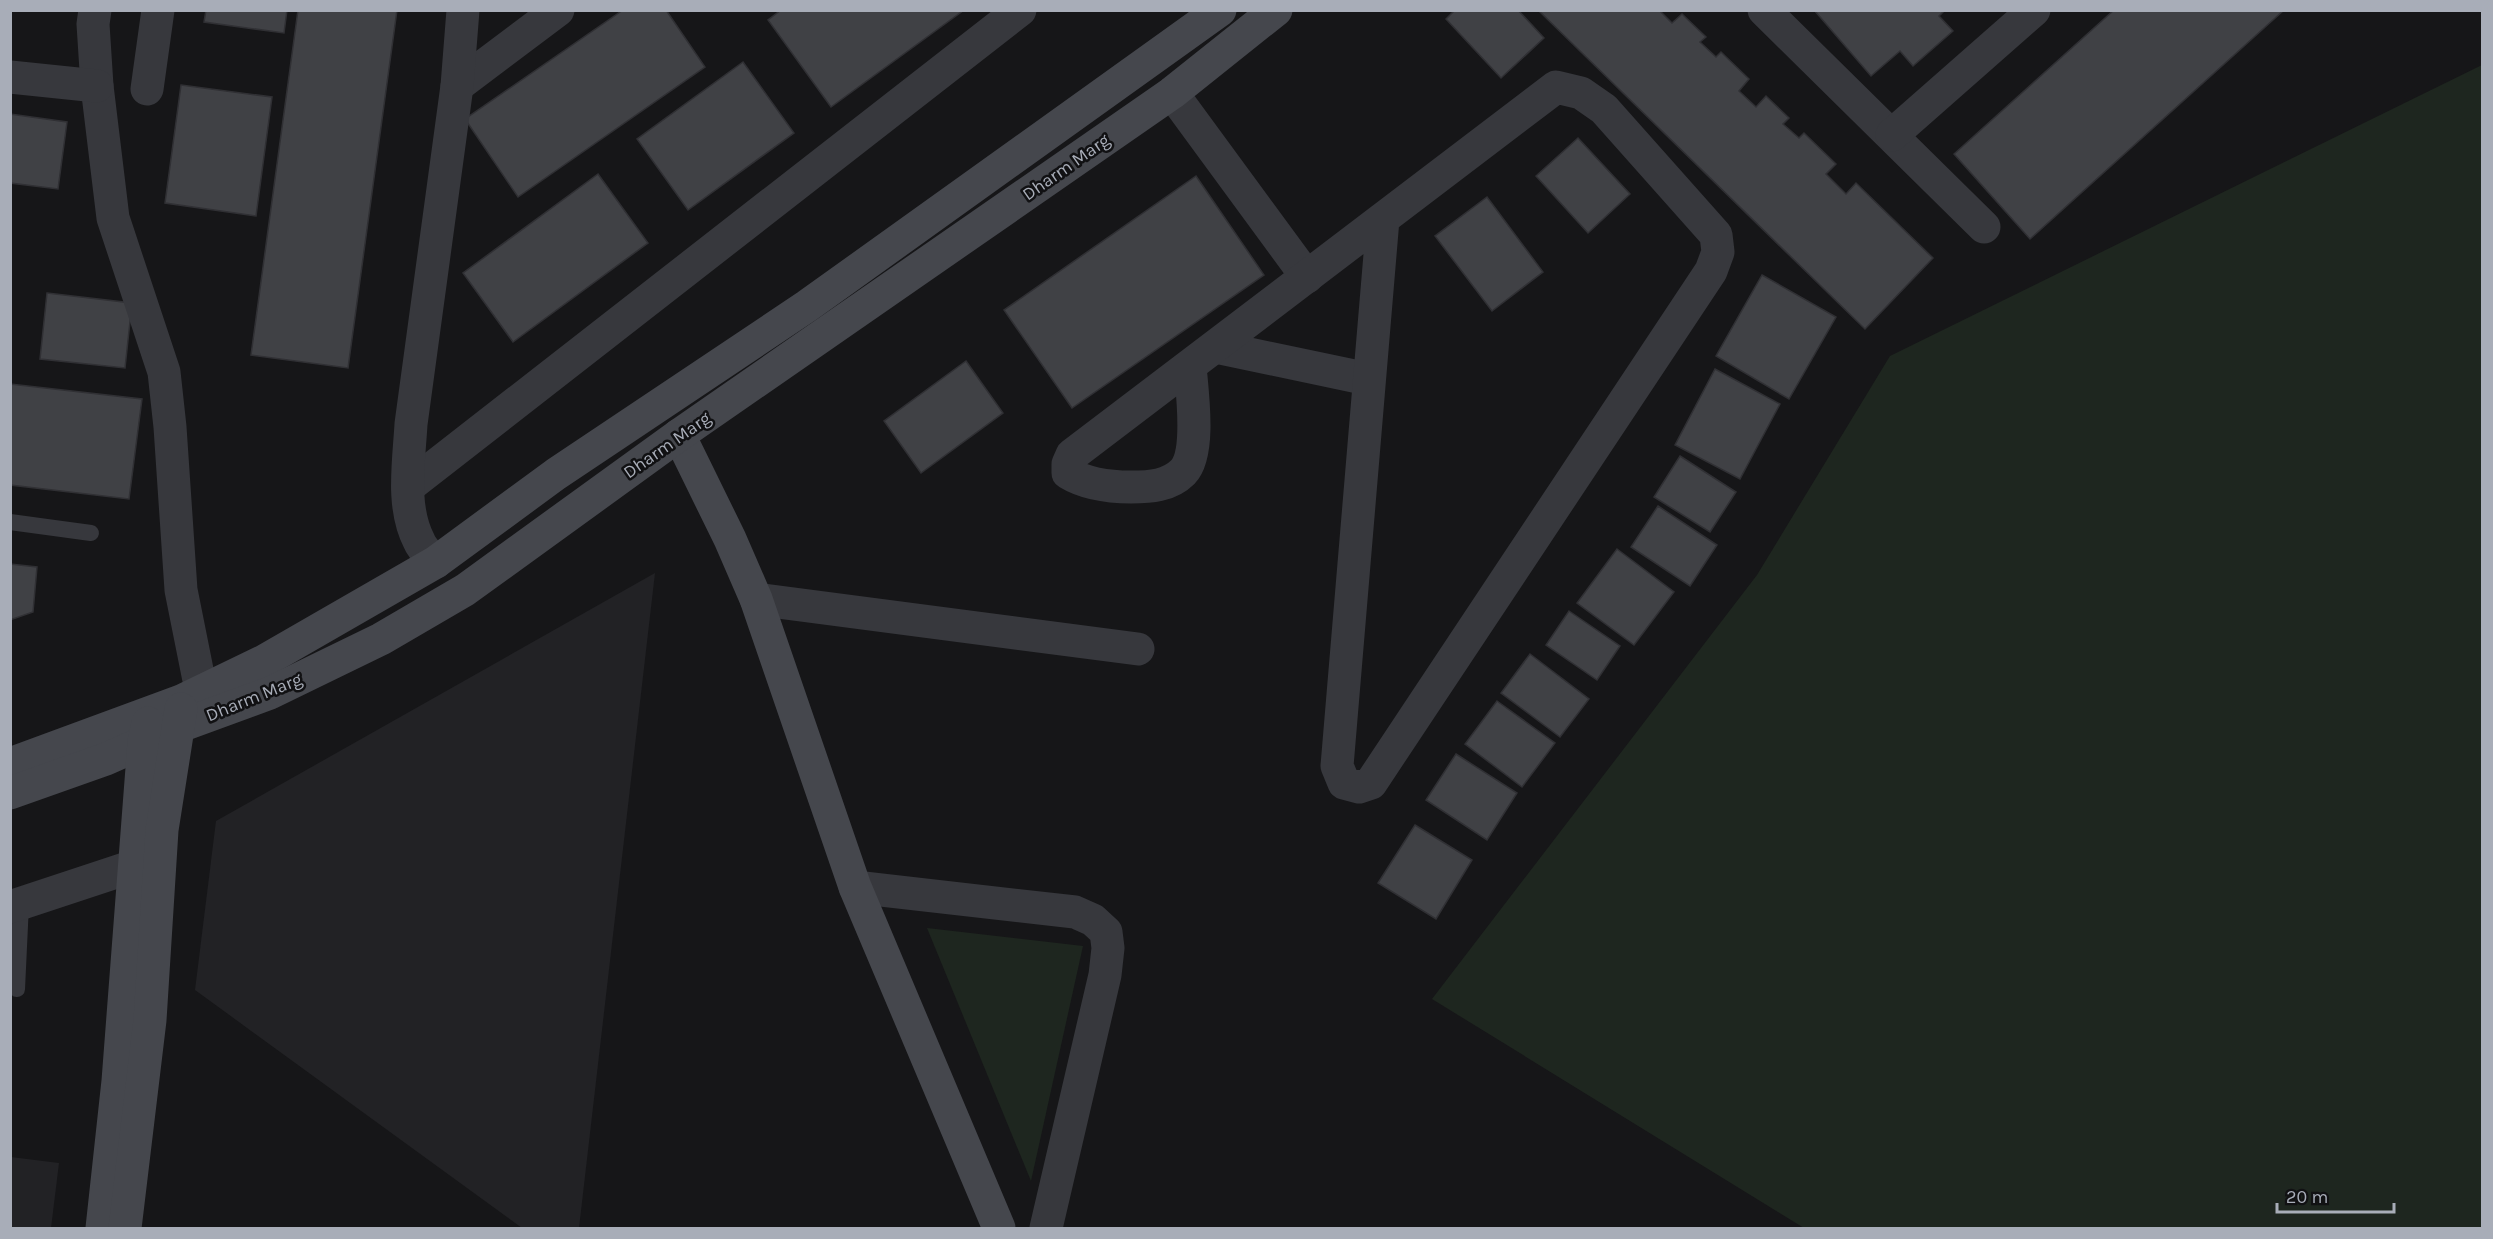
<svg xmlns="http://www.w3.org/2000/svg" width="2493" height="1239" viewBox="0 0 2493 1239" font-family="Karla,sans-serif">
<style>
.built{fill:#222225}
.green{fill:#1e261f}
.building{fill:#404145;stroke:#303034;stroke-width:1.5}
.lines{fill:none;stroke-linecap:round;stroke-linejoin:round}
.lane{stroke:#37383d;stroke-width:16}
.street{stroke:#37383d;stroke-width:33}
.secondary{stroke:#45474d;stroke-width:33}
.labels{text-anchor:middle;stroke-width:5;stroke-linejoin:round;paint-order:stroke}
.street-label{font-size:18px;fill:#a8adb8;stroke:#111113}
</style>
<rect width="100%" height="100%" fill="#161618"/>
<g class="built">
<path d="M 655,573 L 579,1228 L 522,1228 L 195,990 L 216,821 Z"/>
<path d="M 11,1157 L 59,1163 L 51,1228 L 11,1228 Z"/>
</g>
<g class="green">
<path d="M 2482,65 L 2482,1228 L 1804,1228 L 1432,999 L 1757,575 L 1890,356 Z"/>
<path d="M 927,928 L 1083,946 L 1031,1181 Z"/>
</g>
<g class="building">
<path d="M 206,10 L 287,10 L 284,33 L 204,22 Z"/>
<path d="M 298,10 L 397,10 L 348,368 L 251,355 Z"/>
<path d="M 623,10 L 666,10 L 705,67 L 518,197 L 465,119 Z"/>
<path d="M 781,10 L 964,10 L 831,107 L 768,20 Z"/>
<path d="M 1455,10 L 1518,10 L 1544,38 L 1501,78 L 1446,19 Z"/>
<path d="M 1538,10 L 1659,10 L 1672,23 L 1682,14 L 1706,37 L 1700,42 L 1716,57 L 1721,52 L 1749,79 L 1739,91 L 1756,107 L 1766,96 L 1789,118 L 1783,124 L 1799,138 L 1804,133 L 1836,164 L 1826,174 L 1846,194 L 1856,183 L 1933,258 L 1865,329 Z"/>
<path d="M 1814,10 L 1945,10 L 1939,16 L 1953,31 L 1913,66 L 1900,51 L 1871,76 Z"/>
<path d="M 2114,10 L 2284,10 L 2030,239 L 1954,154 Z"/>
<path d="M 743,62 L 794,133 L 688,210 L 637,139 Z"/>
<path d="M 181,85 L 272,97 L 256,216 L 165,203 Z"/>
<path d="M 10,114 L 67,122 L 58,189 L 10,183 Z"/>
<path d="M 1578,138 L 1630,194 L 1588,233 L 1536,176 Z"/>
<path d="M 598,174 L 648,243 L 513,342 L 463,273 Z"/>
<path d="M 1196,176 L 1264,275 L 1072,408 L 1004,310 Z"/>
<path d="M 1487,197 L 1543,272 L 1492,311 L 1435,236 Z"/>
<path d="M 1762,275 L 1836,317 L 1789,399 L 1716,356 Z"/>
<path d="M 47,293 L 132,303 L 125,368 L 40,359 Z"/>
<path d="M 966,361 L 1003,413 L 921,473 L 884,421 Z"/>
<path d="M 1715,369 L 1780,404 L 1740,479 L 1675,445 Z"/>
<path d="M 10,384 L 142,399 L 129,499 L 10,485 Z"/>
<path d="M 1680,456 L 1736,492 L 1710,532 L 1654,497 Z"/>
<path d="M 1658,506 L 1717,545 L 1690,586 L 1631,547 Z"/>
<path d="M 1617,549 L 1674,592 L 1634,645 L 1577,603 Z"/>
<path d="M 10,564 L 37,567 L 33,612 L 10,620 Z"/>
<path d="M 1569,611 L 1620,646 L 1597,680 L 1546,645 Z"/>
<path d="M 1530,654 L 1589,699 L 1560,737 L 1501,693 Z"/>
<path d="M 1497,701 L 1555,743 L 1522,787 L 1465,744 Z"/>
<path d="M 1456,754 L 1517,793 L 1487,840 L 1426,800 Z"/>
<path d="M 1415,825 L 1472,860 L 1436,919 L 1378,883 Z"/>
</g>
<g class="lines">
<g class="lane">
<path d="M 10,522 L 91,533"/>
<path d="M 17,989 L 21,904"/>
</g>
<g class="street">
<path d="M 95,10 L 93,24 L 97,86 L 113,218 L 164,372 L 170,427 L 181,590 L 201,690"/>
<path d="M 1764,10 L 1984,227"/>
<path d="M 10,77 L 97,86"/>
<path d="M 457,86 L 558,10"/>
<path d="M 147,89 L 158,10"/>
<path d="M 1172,93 L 1307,277"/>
<path d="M 1892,135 L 2034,10"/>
<path d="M 1216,347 L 1368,379"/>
<path d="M 1190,366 C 1192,391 1201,453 1183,472 C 1169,486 1150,487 1131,487 C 1110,487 1086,484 1068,473 L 1068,464 L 1072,455 L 1556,87 L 1581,93 L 1604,109 L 1716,235 L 1718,252 L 1711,271 L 1371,783 L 1359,787 L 1344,783 L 1337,766 L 1383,219"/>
<path d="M 408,487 L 1020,10"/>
<path d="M 436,562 C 430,556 422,549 419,541 C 401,506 409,461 411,424 L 457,86 L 463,10"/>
<path d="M 756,599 L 1138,649"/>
<path d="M 855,887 L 1075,912 L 1093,920 L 1106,932 L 1108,948 L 1105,975 L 1046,1228"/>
<path d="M 10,907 L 134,866"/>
</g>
<g class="secondary">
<path d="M 679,435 L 730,539 L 756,599 L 855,887 L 999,1228"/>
<path d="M 10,764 L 181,701 L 264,661 L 436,562 L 556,474 L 807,306 L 1220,10"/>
<path d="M 10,793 L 106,759 L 180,726 L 270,693 L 381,639 L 465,590 L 679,435 L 1172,93 L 1276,10"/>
<path d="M 102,1228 L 118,1081 L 144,742 L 148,723"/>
<path d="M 125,1228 L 150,1020 L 162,830 L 181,709"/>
</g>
</g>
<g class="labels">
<g class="street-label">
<text transform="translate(1066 167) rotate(-35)" y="6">Dharm Marg</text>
<text transform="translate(667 445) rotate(-35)" y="6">Dharm Marg</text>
<text transform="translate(254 697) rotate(-22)" y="6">Dharm Marg</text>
</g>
</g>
<rect width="2493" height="1239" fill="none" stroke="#a8adb8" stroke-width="24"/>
<path d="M2277 1203v9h117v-9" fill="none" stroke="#a8adb8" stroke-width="3"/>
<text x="2286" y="1203" font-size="18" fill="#a8adb8" stroke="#111113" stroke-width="4.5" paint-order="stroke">20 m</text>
</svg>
